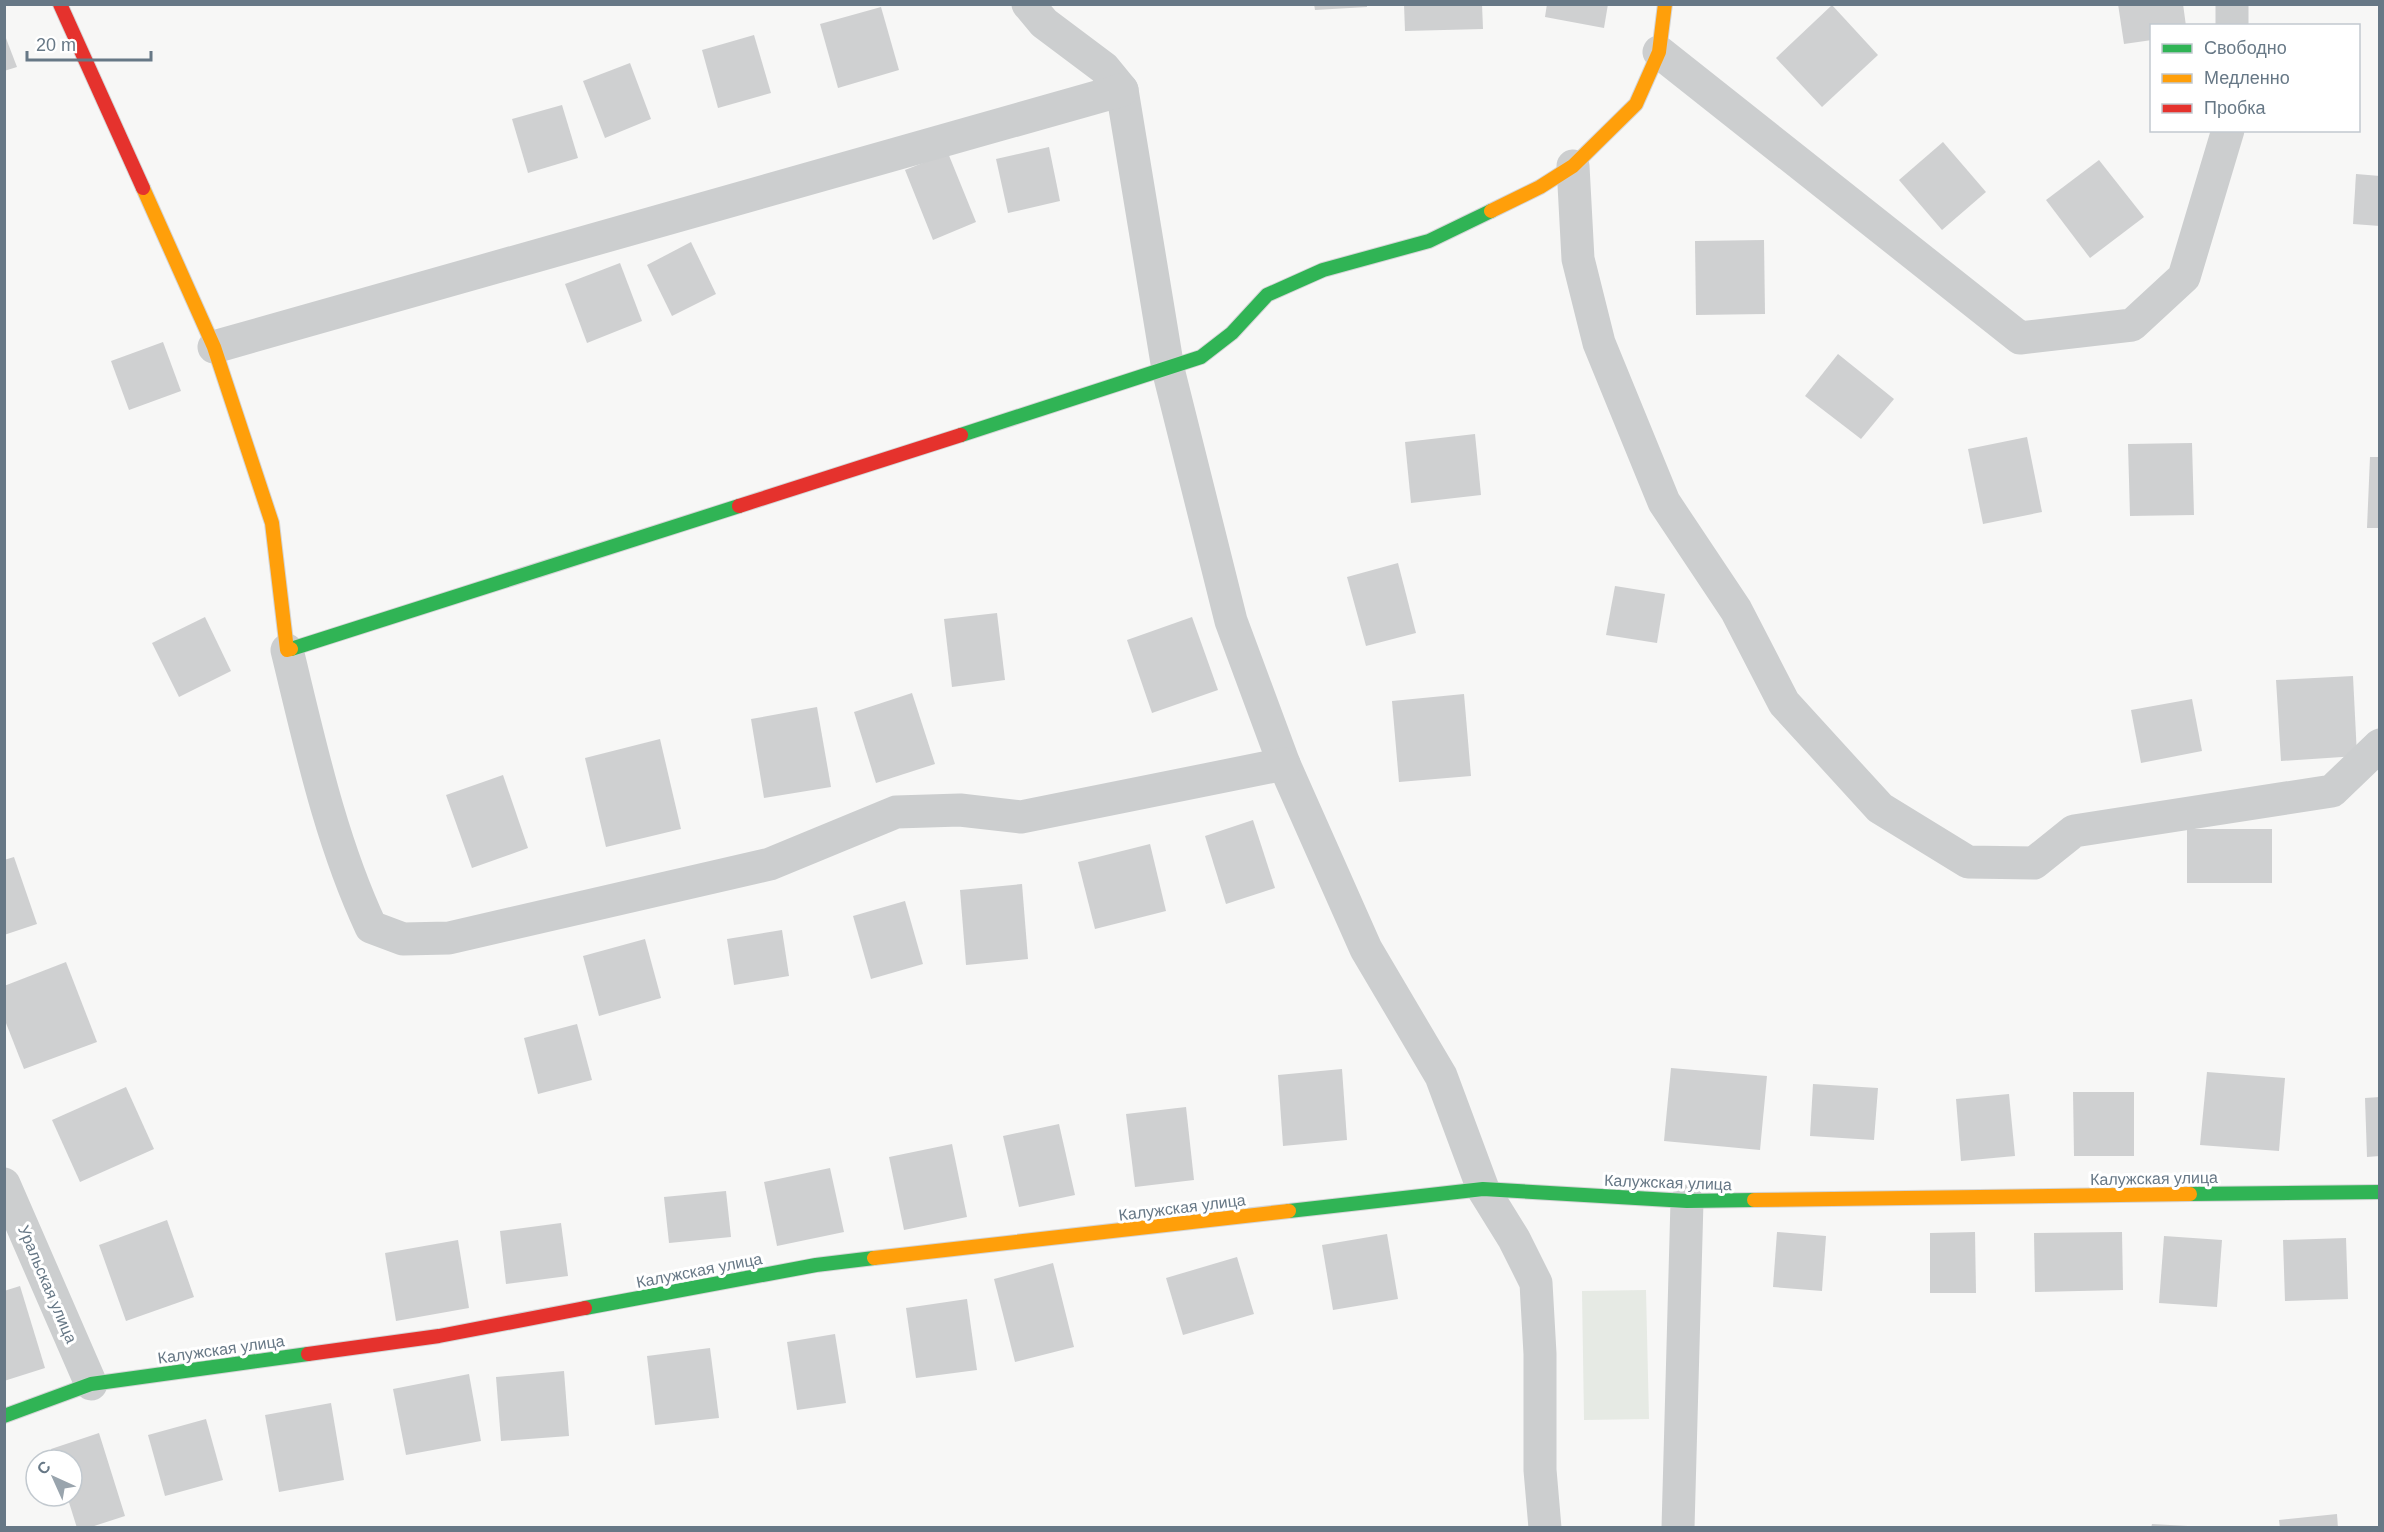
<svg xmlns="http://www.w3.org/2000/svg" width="2384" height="1532" viewBox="0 0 2384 1532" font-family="Arial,sans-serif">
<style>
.green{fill:#e6eae4}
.building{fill:#cfd0d1}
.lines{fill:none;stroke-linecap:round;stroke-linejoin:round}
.fast-casing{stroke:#d4d5d6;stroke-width:16}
.slow-casing{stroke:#d4d5d6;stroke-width:16}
.jam-casing{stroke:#d4d5d6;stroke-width:16}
.street{stroke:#cccecf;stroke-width:33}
.fast{stroke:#30b455;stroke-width:14}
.slow{stroke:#ff9f0a;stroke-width:14}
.jam{stroke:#e5322d;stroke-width:14}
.labels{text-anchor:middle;stroke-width:6;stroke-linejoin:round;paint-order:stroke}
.street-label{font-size:16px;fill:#677886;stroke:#fff}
</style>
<rect width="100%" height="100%" fill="#f7f7f6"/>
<path class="green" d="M 1646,1290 L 1649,1419 L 1584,1420 L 1582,1291 Z"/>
<g class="building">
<path d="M 1314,4 L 1367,4 L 1367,7 L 1315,10 Z"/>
<path d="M 1404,4 L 1482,4 L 1483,29 L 1405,31 Z"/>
<path d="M 1547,4 L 1608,4 L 1604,28 L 1545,17 Z"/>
<path d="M 2118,4 L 2183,4 L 2186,26 L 2152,26 L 2152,40 L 2124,44 Z"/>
<path d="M 1832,5 L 1878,55 L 1822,107 L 1776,58 Z"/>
<path d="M 881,7 L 899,70 L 838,88 L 820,24 Z"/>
<path d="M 4,33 L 17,67 L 4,71 Z"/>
<path d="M 754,35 L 771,93 L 718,108 L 702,50 Z"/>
<path d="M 630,63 L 651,119 L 605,138 L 583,81 Z"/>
<path d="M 562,105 L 578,158 L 528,173 L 512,119 Z"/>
<path d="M 1943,142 L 1986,192 L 1942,230 L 1899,180 Z"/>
<path d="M 1049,147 L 1060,201 L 1008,213 L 996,159 Z"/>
<path d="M 948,153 L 976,222 L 933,240 L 905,170 Z"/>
<path d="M 2099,160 L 2144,217 L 2090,258 L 2046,200 Z"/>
<path d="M 2356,174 L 2380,176 L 2380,226 L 2353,224 Z"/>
<path d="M 1764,240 L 1765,314 L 1696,315 L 1695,241 Z"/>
<path d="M 691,242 L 716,294 L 672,316 L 647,265 Z"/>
<path d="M 620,263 L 642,321 L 587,343 L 565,284 Z"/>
<path d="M 163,342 L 181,391 L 129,410 L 111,361 Z"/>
<path d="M 1838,354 L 1894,399 L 1861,439 L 1805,396 Z"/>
<path d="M 1475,434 L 1481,495 L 1411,503 L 1405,442 Z"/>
<path d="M 2027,437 L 2042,512 L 1983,524 L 1968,449 Z"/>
<path d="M 2192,443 L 2194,515 L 2130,516 L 2128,444 Z"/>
<path d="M 2370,457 L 2380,457 L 2380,528 L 2367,528 Z"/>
<path d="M 1398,563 L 1416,633 L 1366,646 L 1347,577 Z"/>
<path d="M 1615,586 L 1665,594 L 1657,643 L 1606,635 Z"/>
<path d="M 997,613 L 1005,680 L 952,687 L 944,619 Z"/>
<path d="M 205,617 L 231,671 L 179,697 L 152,643 Z"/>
<path d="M 1192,617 L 1218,690 L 1152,713 L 1127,640 Z"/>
<path d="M 2353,676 L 2357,756 L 2281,761 L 2276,680 Z"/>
<path d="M 912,693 L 935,764 L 876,783 L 854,712 Z"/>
<path d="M 1464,694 L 1471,776 L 1399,782 L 1392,701 Z"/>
<path d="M 2192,699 L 2202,751 L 2141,763 L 2131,710 Z"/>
<path d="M 817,707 L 831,787 L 764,798 L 751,719 Z"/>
<path d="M 660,739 L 681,829 L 606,847 L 585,758 Z"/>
<path d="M 503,775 L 528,848 L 472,868 L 446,795 Z"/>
<path d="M 1253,820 L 1275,888 L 1226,904 L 1205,836 Z"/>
<rect x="2187" y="829" width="85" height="54"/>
<path d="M 1150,844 L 1166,911 L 1095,929 L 1078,862 Z"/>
<path d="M 14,857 L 37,924 L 4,935 L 4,860 Z"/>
<path d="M 1022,884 L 1028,959 L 966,965 L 960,890 Z"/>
<path d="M 905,901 L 923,964 L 871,979 L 853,916 Z"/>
<path d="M 782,930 L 789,976 L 734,985 L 727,939 Z"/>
<path d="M 645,939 L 661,998 L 599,1016 L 583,956 Z"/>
<path d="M 66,962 L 97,1042 L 24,1069 L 4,1018 L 4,986 Z"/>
<path d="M 577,1024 L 592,1080 L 538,1094 L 524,1038 Z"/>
<path d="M 1671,1068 L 1767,1076 L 1760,1150 L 1664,1141 Z"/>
<path d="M 1342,1069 L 1347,1140 L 1283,1146 L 1278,1075 Z"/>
<path d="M 2207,1072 L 2285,1078 L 2279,1151 L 2200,1145 Z"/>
<path d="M 1813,1084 L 1878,1088 L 1874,1140 L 1810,1136 Z"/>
<path d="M 126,1087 L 154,1149 L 80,1182 L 52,1120 Z"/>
<path d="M 2073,1092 L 2134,1092 L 2134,1156 L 2074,1156 Z"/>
<path d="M 2009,1094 L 2015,1156 L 1961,1161 L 1956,1099 Z"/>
<path d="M 2380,1097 L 2380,1156 L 2367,1157 L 2365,1098 Z"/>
<path d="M 1186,1107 L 1194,1180 L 1135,1187 L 1126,1114 Z"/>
<path d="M 1059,1124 L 1075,1195 L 1019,1207 L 1003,1136 Z"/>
<path d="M 952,1144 L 967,1217 L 904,1230 L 889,1157 Z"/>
<path d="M 830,1168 L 844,1232 L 777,1246 L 764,1182 Z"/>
<path d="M 726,1191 L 731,1237 L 669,1243 L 664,1197 Z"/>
<path d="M 167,1220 L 194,1297 L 126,1321 L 99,1245 Z"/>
<path d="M 561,1223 L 568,1276 L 506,1284 L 500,1231 Z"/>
<path d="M 1777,1232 L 1826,1236 L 1822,1291 L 1773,1287 Z"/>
<path d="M 1975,1232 L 1976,1293 L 1930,1293 L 1930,1233 Z"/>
<path d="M 2122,1232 L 2123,1290 L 2035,1292 L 2034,1233 Z"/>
<path d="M 1387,1234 L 1398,1299 L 1333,1310 L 1322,1245 Z"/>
<path d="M 2164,1236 L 2222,1240 L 2217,1307 L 2159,1303 Z"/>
<path d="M 2346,1238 L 2348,1299 L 2285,1301 L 2283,1240 Z"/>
<path d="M 458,1240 L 469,1308 L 396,1321 L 385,1253 Z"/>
<path d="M 1237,1257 L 1254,1314 L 1183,1335 L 1166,1278 Z"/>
<path d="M 1053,1263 L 1074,1347 L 1015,1362 L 994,1279 Z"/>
<path d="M 20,1286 L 45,1368 L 4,1381 L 4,1291 Z"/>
<path d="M 967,1299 L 977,1370 L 916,1378 L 906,1308 Z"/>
<path d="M 835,1334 L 846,1403 L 797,1410 L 787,1342 Z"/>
<path d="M 710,1348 L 719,1418 L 655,1425 L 647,1356 Z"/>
<path d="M 564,1371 L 569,1436 L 501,1441 L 496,1377 Z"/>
<path d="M 469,1374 L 481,1441 L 406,1455 L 393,1389 Z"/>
<path d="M 331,1403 L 344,1480 L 279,1492 L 265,1415 Z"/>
<path d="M 206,1419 L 223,1480 L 165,1496 L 148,1435 Z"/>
<path d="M 99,1433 L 125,1516 L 88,1528 L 77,1528 L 67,1496 L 72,1496 L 72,1460 L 55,1460 L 51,1449 Z"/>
<path d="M 2337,1514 L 2338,1528 L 2280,1528 L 2279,1520 Z"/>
<path d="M 2152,1524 L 2188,1526 L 2188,1528 L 2151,1528 Z"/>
</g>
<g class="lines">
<defs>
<g id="fast">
<path d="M 961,435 L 1201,357 L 1232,333 L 1267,295 L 1323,270 L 1429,241 L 1491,211"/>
<path d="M 291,649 L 739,506"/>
<path d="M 2190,1194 L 2380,1192"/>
<path d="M 1289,1211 L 1483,1189 L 1687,1201 L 1754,1200"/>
<path d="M 585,1308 L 816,1265 L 874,1258"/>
<path d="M 4,1416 L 91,1384 L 308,1354"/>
</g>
<g id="slow">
<path d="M 143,188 L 214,347 L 272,523 L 287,650 L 291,649"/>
<path d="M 1491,211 L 1540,187 L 1573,166 L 1636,104 L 1659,52 L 1665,4"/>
<path d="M 1754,1200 L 2190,1194"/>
<path d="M 874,1258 L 1289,1211"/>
</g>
<g id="jam">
<path d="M 60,4 L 143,188"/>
<path d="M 739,506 L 961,435"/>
<path d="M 308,1354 L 439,1336 L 585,1308"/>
</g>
</defs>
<use href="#fast" class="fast-casing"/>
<use href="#slow" class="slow-casing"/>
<use href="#jam" class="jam-casing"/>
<g class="street">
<path d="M 1028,4 L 1044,23 L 1104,68 L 1122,90 L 1168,369 L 1231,621 L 1284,764 L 1366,949 L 1441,1076 L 1483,1189 L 1514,1239 L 1536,1283 L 1540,1354 L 1540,1470 L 1545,1528"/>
<path d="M 2232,26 L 2232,4"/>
<path d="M 1659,52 L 2020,338 L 2132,325 L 2184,277 L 2228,130"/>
<path d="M 1573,166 L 1578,259 L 1599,343 L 1664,502 L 1736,610 L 1784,703 L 1880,808 L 1968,862 L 2034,863 L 2074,831 L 2332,791 L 2380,745"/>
<path d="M 214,347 L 1122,90"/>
<path d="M 287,650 C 310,744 330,839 371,927 L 403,939 L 449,938 L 770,864 L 896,812 L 960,810 L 1021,817 L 1284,764"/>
<path d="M 4,1184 L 91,1384"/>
<path d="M 1678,1528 L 1687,1201"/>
</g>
<use href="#fast" class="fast"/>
<use href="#slow" class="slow"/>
<use href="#jam" class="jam"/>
</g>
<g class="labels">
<g class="street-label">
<text transform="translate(2154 1178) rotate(-1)" y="6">Калужская улица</text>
<text transform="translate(1668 1182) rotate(2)" y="6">Калужская улица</text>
<text transform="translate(1182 1207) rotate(-7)" y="6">Калужская улица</text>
<text transform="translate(699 1270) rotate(-11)" y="6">Калужская улица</text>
<text transform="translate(48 1284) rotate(67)" y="6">Уральская улица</text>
<text transform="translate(221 1349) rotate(-8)" y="6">Калужская улица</text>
</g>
</g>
<rect width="2384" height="1532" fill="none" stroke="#677886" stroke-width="12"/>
<rect x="2150" y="24" width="210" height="108" fill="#ffffff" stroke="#c2c9cf" stroke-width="1.5"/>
<rect x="2162" y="44" width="30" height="9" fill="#30b455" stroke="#c2c9cf" stroke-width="1.5"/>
<text x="2204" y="54" font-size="18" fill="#677886">Свободно</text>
<rect x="2162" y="74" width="30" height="9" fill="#ff9f0a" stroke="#c2c9cf" stroke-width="1.5"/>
<text x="2204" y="84" font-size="18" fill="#677886">Медленно</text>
<rect x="2162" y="104" width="30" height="9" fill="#e5322d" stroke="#c2c9cf" stroke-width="1.5"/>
<text x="2204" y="114" font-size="18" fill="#677886">Пробка</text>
<g transform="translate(54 1478) rotate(315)"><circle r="28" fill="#ffffff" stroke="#c2c9cf" stroke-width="1.5"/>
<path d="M0-4.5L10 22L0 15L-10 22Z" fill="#99a4ad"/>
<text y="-9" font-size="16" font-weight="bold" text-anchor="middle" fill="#677886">С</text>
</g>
<path d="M27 51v9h124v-9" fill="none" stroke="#677886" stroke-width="3"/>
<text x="36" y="51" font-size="18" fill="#677886" stroke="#ffffff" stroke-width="4.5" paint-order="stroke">20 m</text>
</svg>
